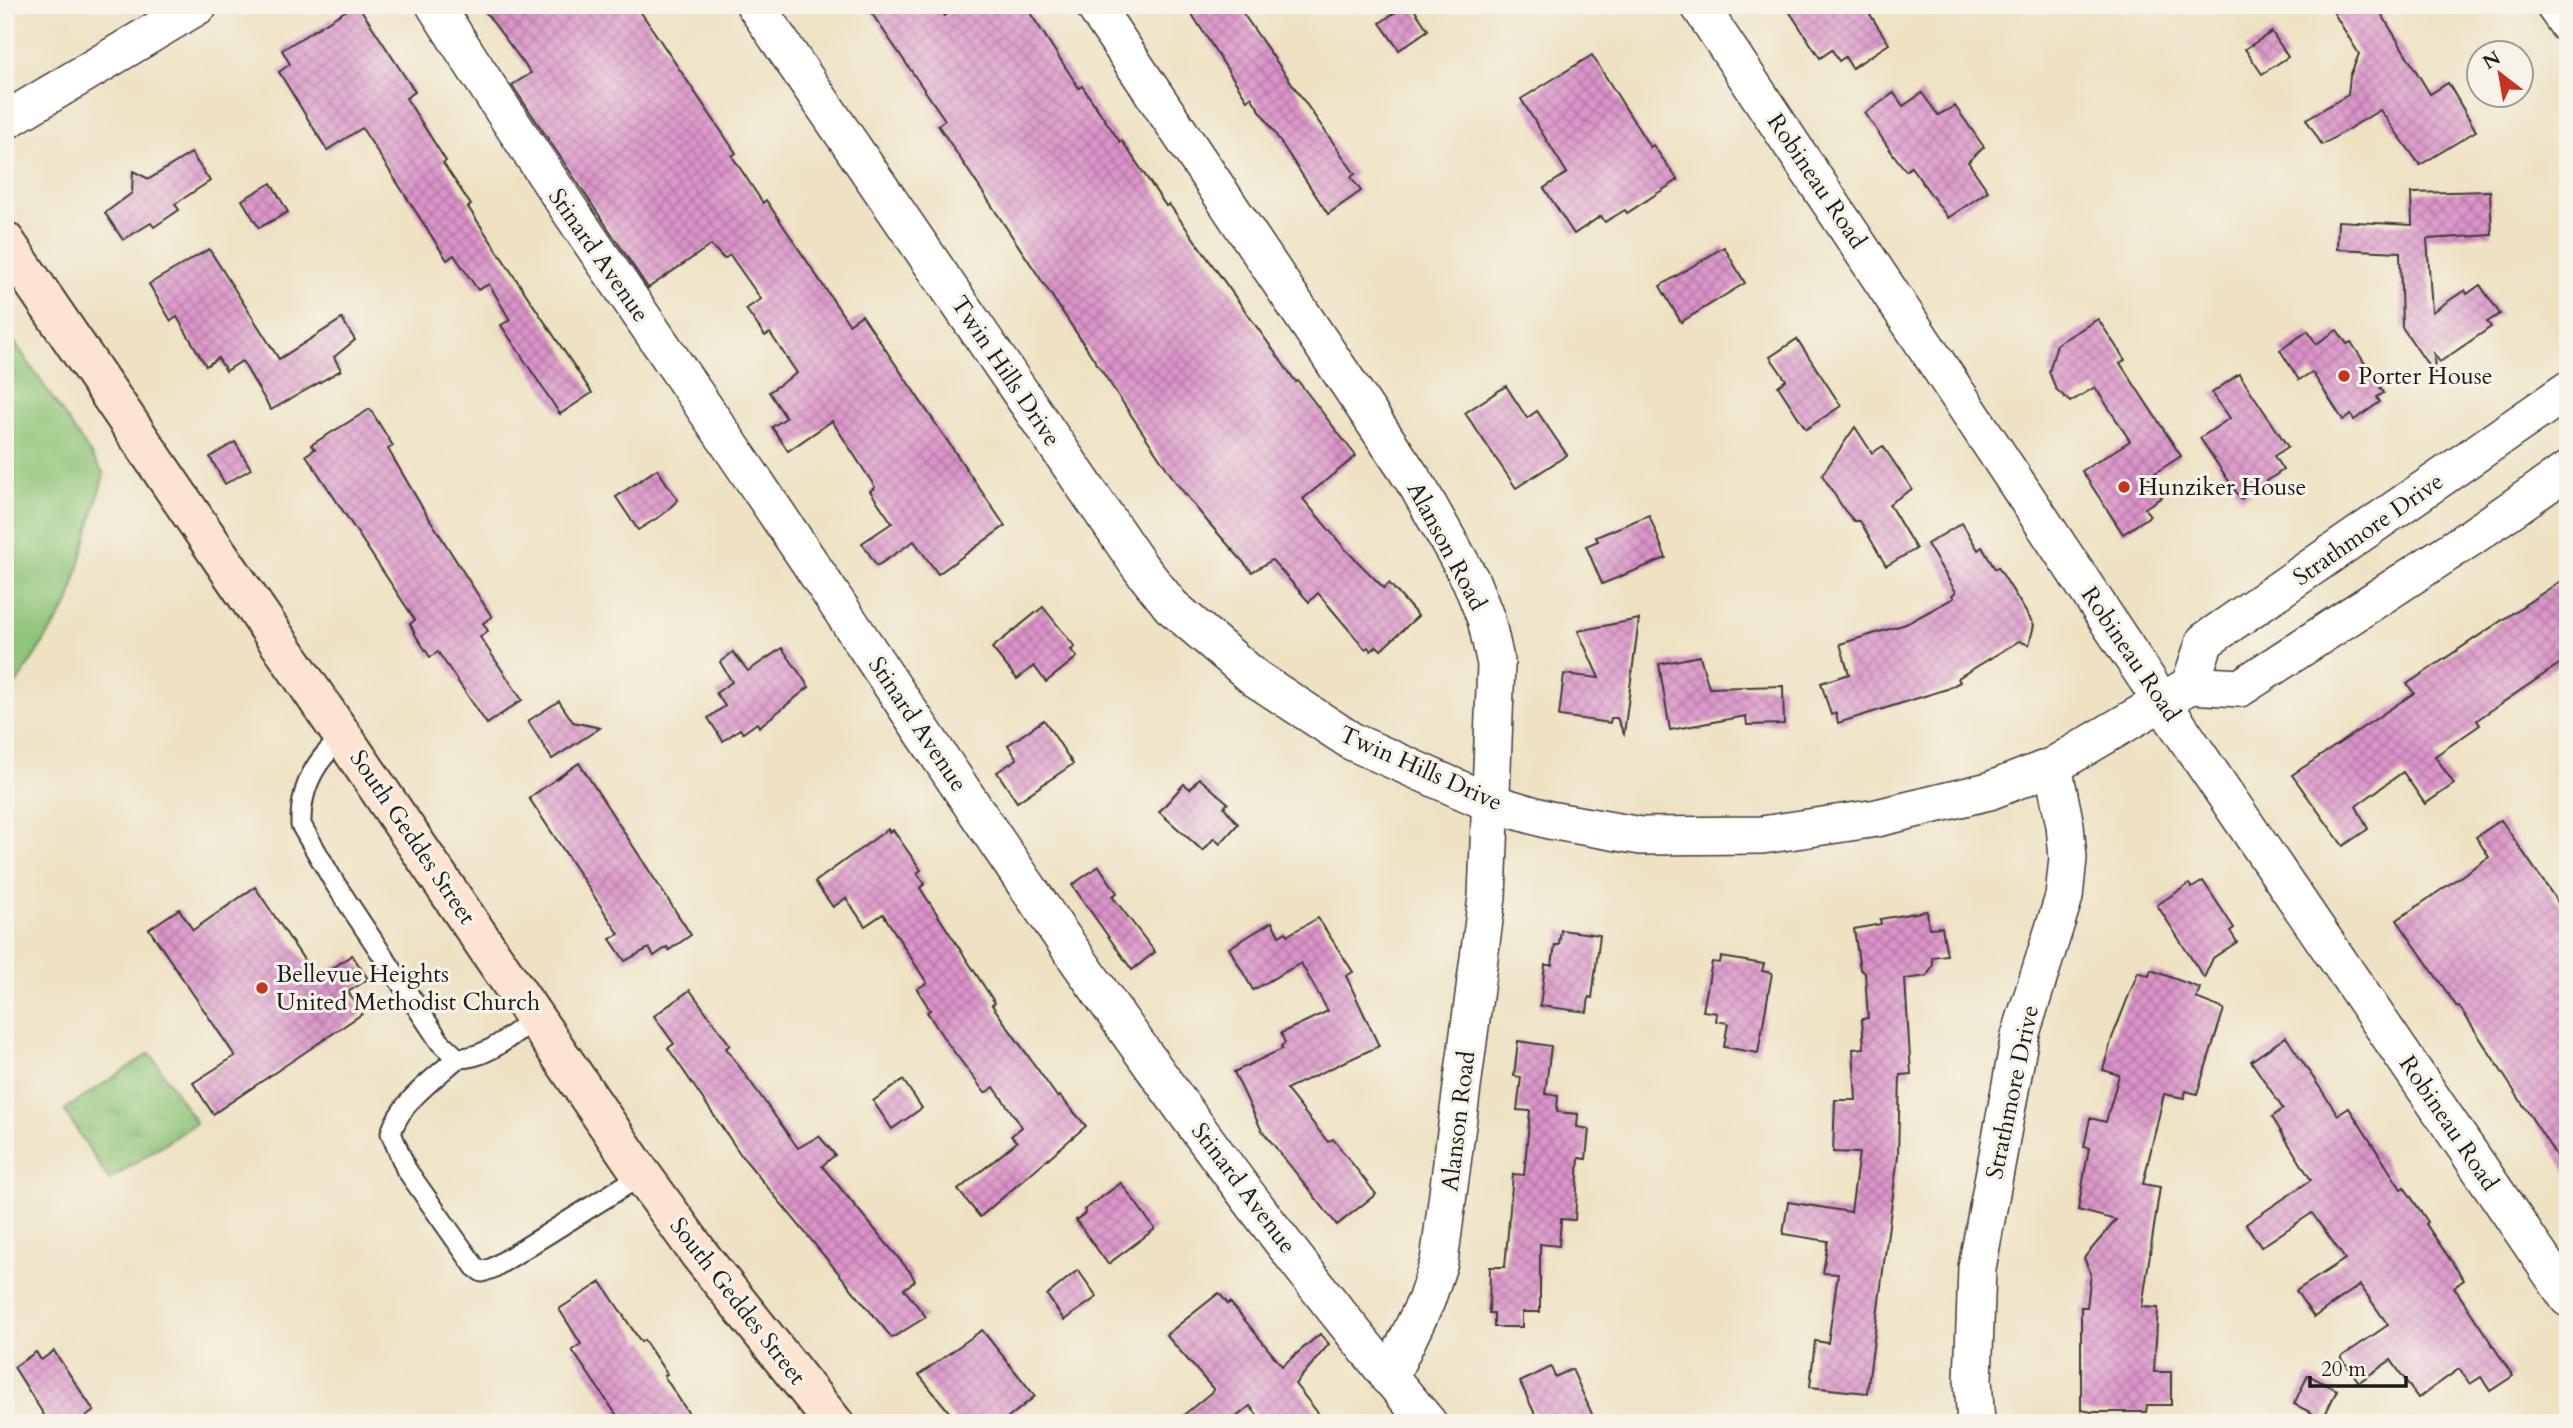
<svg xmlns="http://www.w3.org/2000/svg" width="2573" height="1428" viewBox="0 0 2573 1428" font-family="Cardo,serif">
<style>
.grass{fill:#8fc578;stroke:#56704a;stroke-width:2}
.park{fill:url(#park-tufts);stroke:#56704a;stroke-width:2}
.building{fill:url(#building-cross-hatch)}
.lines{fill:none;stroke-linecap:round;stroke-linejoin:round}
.service-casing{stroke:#3c3a35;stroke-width:23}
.minor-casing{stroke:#3c3a35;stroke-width:40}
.secondary-casing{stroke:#3c3a35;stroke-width:42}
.service{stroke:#fff;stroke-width:19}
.minor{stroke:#fff;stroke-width:37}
.secondary{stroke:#fde4d1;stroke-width:38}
.poi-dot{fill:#c8321e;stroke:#f7f3e8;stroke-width:2.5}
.labels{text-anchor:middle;stroke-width:6;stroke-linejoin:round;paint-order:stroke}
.street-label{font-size:24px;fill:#1c1c1c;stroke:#f7f3e8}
.poi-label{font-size:24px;fill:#1c1c1c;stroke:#f7f3e8;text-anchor:start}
</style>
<defs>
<pattern id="park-tufts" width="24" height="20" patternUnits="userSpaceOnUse" patternTransform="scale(1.75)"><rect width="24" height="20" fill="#8fc578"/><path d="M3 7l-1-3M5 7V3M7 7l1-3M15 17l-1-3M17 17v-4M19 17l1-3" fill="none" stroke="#7ba967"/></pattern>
<pattern id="building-cross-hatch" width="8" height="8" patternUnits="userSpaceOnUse" patternTransform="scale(1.75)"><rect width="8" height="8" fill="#db94c9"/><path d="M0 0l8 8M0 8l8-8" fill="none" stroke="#b178a2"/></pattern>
</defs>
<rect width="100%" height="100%" fill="#f7f3e8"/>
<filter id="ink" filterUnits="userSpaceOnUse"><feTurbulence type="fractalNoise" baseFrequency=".0143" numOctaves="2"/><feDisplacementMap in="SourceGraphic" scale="14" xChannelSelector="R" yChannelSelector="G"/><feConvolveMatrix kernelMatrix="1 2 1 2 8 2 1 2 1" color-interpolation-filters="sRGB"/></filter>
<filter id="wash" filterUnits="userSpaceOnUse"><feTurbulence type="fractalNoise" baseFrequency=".00686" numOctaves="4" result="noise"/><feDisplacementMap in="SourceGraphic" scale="28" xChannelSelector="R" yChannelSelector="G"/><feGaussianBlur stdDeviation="1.57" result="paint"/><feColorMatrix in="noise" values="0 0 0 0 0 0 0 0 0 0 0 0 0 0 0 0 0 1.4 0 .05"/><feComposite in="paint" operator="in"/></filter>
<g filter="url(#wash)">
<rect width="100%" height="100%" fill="#eee2c3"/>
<path class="grass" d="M 5,328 L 104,474 L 69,603 L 5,701 Z"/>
<path class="park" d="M 150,1053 L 196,1123 L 109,1180 L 64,1110 Z"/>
<g id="blocks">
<g class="building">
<path d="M 355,5 L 358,5 L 415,92 L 406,98 L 446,161 L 443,163 L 471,205 L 468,207 L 592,393 L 560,414 L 501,325 L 510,320 L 489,284 L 478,290 L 454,255 L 447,260 L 362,128 L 327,150 L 279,72 L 290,64 L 282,50 Z"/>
<path d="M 480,5 L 636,5 L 736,153 L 732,156 L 763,203 L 766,200 L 849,324 L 862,315 L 1005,526 L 938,574 L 914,541 L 877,566 L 862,543 L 892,523 L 870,491 L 875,487 L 832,421 L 788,451 L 772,427 L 786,418 L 769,392 L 797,373 L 770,333 L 765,336 L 746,309 L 761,299 L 730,255 L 724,259 L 711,245 L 648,288 L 512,85 L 531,73 Z"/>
<path d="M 866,5 L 938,5 L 945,16 L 959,5 L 1025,5 L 1079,88 L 1082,86 L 1120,142 L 1122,141 L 1166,206 L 1169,204 L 1296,382 L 1298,381 L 1356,456 L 1303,499 L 1346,550 L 1384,588 L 1389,583 L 1418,616 L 1381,650 L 1377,646 L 1371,651 L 1368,647 L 1365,649 L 1318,593 L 1309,602 L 1272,560 L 1252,572 L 1207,521 L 1177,484 L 938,125 L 945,120 Z"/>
<path d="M 1186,5 L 1237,5 L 1355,174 L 1351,177 L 1361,191 L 1328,214 L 1251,97 L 1247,100 Z"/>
<path d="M 1405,5 L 1411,5 L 1428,30 L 1399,50 L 1380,23 Z"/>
<path d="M 1785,5 L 1864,5 L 1889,44 L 1852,68 L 1845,57 L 1839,61 L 1832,50 L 1820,58 Z"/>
<path d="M 2329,5 L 2376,5 L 2430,94 L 2448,83 L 2476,131 L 2420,165 L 2380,110 L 2322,145 L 2306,119 L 2348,95 L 2350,76 L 2359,54 Z"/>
<path d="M 2272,32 L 2288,57 L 2262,74 L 2245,49 Z"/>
<path d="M 1592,55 L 1650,147 L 1653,145 L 1678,180 L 1627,213 L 1625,210 L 1605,222 L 1601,216 L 1574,234 L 1544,188 L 1567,173 L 1521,99 Z"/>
<path d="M 1894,93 L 1903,106 L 1922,93 L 1938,115 L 1955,106 L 1984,147 L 1968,162 L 1988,191 L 1948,218 L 1911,167 L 1906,171 L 1890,150 L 1865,113 Z"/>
<path d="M 191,153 L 210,181 L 175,204 L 179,210 L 154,227 L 151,223 L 123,240 L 105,213 L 132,193 L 133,171 L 149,179 Z"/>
<path d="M 271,183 L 288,212 L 259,228 L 242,200 Z"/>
<path d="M 2490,191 L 2492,235 L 2427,239 L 2432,312 L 2465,290 L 2467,294 L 2480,285 L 2500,314 L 2487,322 L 2491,327 L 2440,362 L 2434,354 L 2435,375 L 2402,327 L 2400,252 L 2337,249 L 2338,221 L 2412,225 L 2411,193 Z"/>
<path d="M 1724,247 L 1745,283 L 1681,322 L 1660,286 Z"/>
<path d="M 209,249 L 279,359 L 342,319 L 355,340 L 334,357 L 341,370 L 271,410 L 242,361 L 226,371 L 218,358 L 206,366 L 177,317 L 171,321 L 149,284 Z"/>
<path d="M 2098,319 L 2125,360 L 2120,363 L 2181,456 L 2149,477 L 2162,497 L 2145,508 L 2150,516 L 2123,534 L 2082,471 L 2130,441 L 2095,387 L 2070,402 L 2056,389 L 2049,372 L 2057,344 Z"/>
<path d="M 2337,330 L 2347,344 L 2351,342 L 2384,393 L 2377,397 L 2380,402 L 2354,420 L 2351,415 L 2343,420 L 2312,372 L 2299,380 L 2280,350 L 2308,331 L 2316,344 Z"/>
<path d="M 1797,339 L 1841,406 L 1806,429 L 1778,386 L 1786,380 L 1770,357 Z"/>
<path d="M 2239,374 L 2288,447 L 2274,456 L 2283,470 L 2241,499 L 2200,438 L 2230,418 L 2212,393 Z"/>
<path d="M 1506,386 L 1527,418 L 1537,411 L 1567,455 L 1516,488 L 1465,413 Z"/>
<path d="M 370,409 L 393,446 L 388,449 L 422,507 L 492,617 L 483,623 L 488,631 L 480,637 L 522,700 L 487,724 L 438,652 L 430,657 L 416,636 L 410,624 L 415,620 L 306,455 L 315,449 L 311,445 Z"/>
<path d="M 1855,427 L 1872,453 L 1883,446 L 1912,489 L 1889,504 L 1916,549 L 1886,566 L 1860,521 L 1854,521 L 1845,511 L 1822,475 Z"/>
<path d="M 235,442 L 251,469 L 225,484 L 210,457 Z"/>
<path d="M 657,469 L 678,500 L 662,515 L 638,530 L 616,497 Z"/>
<path d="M 1649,515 L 1666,558 L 1602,584 L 1586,546 L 1598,541 L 1596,537 Z"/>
<path d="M 1962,523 L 1978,550 L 1982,547 L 1995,569 L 1998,567 L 2034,625 L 2029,645 L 2019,641 L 1958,678 L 1960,682 L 1947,689 L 1838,723 L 1836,713 L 1831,715 L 1821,683 L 1849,674 L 1840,644 L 1906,624 L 1954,598 L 1952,595 L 1956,592 L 1927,544 Z"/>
<path d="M 2568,576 L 2568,658 L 2477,720 L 2480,725 L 2435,756 L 2454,784 L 2425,804 L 2403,772 L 2356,806 L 2368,829 L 2343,846 L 2292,775 L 2414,693 L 2407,684 Z"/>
<path d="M 1043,607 L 1075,647 L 1071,650 L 1077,657 L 1046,682 L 1034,666 L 1017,679 L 992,648 Z"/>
<path d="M 1639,619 L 1624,734 L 1617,718 L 1611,718 L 1610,723 L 1559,716 L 1564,674 L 1599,678 L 1578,631 Z"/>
<path d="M 782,648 L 809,687 L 759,727 L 757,723 L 743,733 L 740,729 L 723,741 L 708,718 L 725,706 L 716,693 L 732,682 L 720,662 L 733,652 L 748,671 Z"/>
<path d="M 1700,656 L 1709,688 L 1783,686 L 1784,724 L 1747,725 L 1746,716 L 1670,730 L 1659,664 Z"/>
<path d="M 559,701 L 573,722 L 600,728 L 552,759 L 528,721 Z"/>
<path d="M 1044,720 L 1073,764 L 1017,802 L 997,772 L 1017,759 L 1008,745 Z"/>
<path d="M 579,763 L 691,935 L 669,950 L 667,947 L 654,956 L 649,948 L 625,961 L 610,939 L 619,934 L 529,798 Z"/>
<path d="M 1199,778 L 1228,803 L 1224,807 L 1238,824 L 1220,844 L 1214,838 L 1203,851 L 1159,812 L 1184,784 L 1190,789 Z"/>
<path d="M 2501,820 L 2568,917 L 2568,1174 L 2459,1006 L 2457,1007 L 2397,920 L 2489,857 L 2476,837 Z"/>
<path d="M 888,829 L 889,832 L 893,830 L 921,870 L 917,873 L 925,884 L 920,888 L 995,1003 L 992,1005 L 1058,1098 L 1060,1096 L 1086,1126 L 980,1217 L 958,1190 L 1017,1142 L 1011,1136 L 1022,1127 L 994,1087 L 985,1093 L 943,1037 L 927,1012 L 930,1010 L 917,989 L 927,983 L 883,914 L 865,926 L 846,898 L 833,907 L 815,882 Z"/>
<path d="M 1099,866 L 1117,893 L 1112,896 L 1155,952 L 1132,970 L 1072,885 Z"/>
<path d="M 2203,881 L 2234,928 L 2230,931 L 2237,942 L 2213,958 L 2204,978 L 2157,905 L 2189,884 L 2192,888 Z"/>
<path d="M 255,887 L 317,979 L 352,955 L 368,979 L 348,992 L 362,1014 L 213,1114 L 193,1083 L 235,1056 L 149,929 L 179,909 L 193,930 Z"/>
<path d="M 1927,911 L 1929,928 L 1942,927 L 1947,955 L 1932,957 L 1933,965 L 1927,976 L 1905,979 L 1911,1074 L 1900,1075 L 1898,1156 L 1867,1393 L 1810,1387 L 1815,1341 L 1828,1343 L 1838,1274 L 1823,1273 L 1828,1241 L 1783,1234 L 1788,1202 L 1851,1212 L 1859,1153 L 1833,1152 L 1835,1100 L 1856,1100 L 1853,1049 L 1864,1048 L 1862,1019 L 1868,1018 L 1865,973 L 1860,969 L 1854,929 L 1881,924 L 1880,919 Z"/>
<path d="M 1318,918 L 1353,972 L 1346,976 L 1379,1046 L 1286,1089 L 1328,1142 L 1333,1139 L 1376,1194 L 1337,1225 L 1261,1129 L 1234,1072 L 1282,1049 L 1281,1046 L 1285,1043 L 1281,1033 L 1328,1011 L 1301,963 L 1253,990 L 1229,948 L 1272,922 L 1279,936 L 1286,932 L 1288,935 Z"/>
<path d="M 1561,930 L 1600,935 L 1592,998 L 1589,997 L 1587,1012 L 1540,1006 L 1545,965 L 1552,965 L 1555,945 L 1559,945 Z"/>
<path d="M 1721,957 L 1764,964 L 1762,971 L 1772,973 L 1758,1053 L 1724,1047 L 1728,1023 L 1716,1021 L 1717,1013 L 1703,1011 L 1712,962 L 1720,963 Z"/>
<path d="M 2151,970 L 2200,988 L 2196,998 L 2224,1009 L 2197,1094 L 2186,1091 L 2184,1098 L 2164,1094 L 2143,1184 L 2160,1187 L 2142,1307 L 2158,1308 L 2154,1372 L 2171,1372 L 2171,1405 L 2147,1405 L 2146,1412 L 2092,1412 L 2081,1410 L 2081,1307 L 2087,1307 L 2091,1274 L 2084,1258 L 2116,1220 L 2078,1210 L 2089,1148 L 2084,1147 L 2090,1118 L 2106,1122 L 2119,1075 L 2103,1070 L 2112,1038 L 2138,972 L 2149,976 Z"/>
<path d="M 690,990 L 730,1045 L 726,1048 L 798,1148 L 819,1136 L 835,1155 L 822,1166 L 911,1273 L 915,1281 L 904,1289 L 926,1317 L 892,1338 L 741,1155 L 668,1048 L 674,1044 L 654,1016 Z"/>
<path d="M 2286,1037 L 2338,1115 L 2349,1108 L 2401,1189 L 2404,1187 L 2428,1222 L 2426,1224 L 2464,1280 L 2454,1287 L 2513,1376 L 2490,1391 L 2481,1377 L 2470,1384 L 2459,1369 L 2418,1398 L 2391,1360 L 2359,1382 L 2341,1357 L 2388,1325 L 2360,1285 L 2314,1317 L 2296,1291 L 2345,1259 L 2312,1213 L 2261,1247 L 2246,1224 L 2311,1180 L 2272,1117 L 2283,1109 L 2251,1061 Z"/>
<path d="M 1518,1041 L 1551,1046 L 1545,1094 L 1558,1095 L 1557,1112 L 1578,1114 L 1577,1127 L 1589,1129 L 1586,1159 L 1579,1158 L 1575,1220 L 1561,1219 L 1559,1246 L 1540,1244 L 1540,1312 L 1522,1312 L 1522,1327 L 1494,1327 L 1494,1313 L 1489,1313 L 1490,1267 L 1505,1267 L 1513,1174 L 1524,1175 L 1530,1111 L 1517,1110 L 1521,1077 L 1514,1076 Z"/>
<path d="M 903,1080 L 922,1108 L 892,1129 L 873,1101 Z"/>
<path d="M 1121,1183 L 1155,1229 L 1108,1264 L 1076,1220 L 1086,1213 L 1084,1210 Z"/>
<path d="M 1078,1270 L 1097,1297 L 1064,1320 L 1047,1295 Z"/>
<path d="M 601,1282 L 641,1342 L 644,1340 L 667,1374 L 664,1376 L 695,1423 L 622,1423 L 572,1350 L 581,1344 L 559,1309 Z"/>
<path d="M 1219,1293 L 1228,1304 L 1230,1302 L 1282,1366 L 1320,1334 L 1329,1344 L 1295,1384 L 1326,1423 L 1264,1423 L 1250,1406 L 1229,1423 L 1174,1423 L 1214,1390 L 1166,1335 Z"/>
<path d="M 982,1330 L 1035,1396 L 1002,1423 L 958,1423 L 919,1375 Z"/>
<path d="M 54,1351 L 94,1411 L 76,1423 L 49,1423 L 14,1367 L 36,1352 L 41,1360 Z"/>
<path d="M 1551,1367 L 1555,1377 L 1572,1369 L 1596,1423 L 1539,1423 L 1520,1382 Z"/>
<path d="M 2308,1375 L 2337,1390 L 2323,1419 L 2294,1404 Z"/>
</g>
</g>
</g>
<g filter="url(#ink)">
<use href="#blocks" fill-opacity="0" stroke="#3c3a35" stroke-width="2"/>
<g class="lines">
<defs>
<g id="service">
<path d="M 345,736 C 316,758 300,788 301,825 L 334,882 L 440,1042 L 457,1058 C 488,1059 512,1034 536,1017"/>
<path d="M 457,1058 C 433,1080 401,1101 391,1133 L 406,1169 L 475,1267 L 482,1272 L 493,1268 L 642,1175"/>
</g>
<g id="minor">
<path d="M 435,5 C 561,204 698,395 828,590 C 1018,874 1207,1162 1428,1423"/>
<path d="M 755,5 L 1140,567 L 1171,606 L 1255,678 L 1353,742 L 1488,802 L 1549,820 L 1641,836 L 1762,835 L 1877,818 L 1989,791 L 2053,766 L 2190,685 L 2240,688 L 2470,538 L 2568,470"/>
<path d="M 1094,5 L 1418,487 L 1471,581 L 1486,619 L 1496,664 L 1487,897 L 1439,1262 L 1426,1301 L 1389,1378"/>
<path d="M 1699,5 L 2162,702 L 2568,1298"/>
<path d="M 2554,5 L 2568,25"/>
<path d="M 5,121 L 199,5"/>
<path d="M 2190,685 L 2205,641 L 2568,390"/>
<path d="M 1976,1423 L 1973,1380 L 1977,1268 L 2020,1036 L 2064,897 L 2068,858 L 2065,825 L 2053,766"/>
</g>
<path id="secondary" d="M 5,241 L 637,1168 L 700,1255 L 834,1423"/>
</defs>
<use href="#service" class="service-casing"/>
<use href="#minor" class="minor-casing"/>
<use href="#secondary" class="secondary-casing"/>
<use href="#service" class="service"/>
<use href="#minor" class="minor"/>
<use href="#secondary" class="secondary"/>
</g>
</g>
<g class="poi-dot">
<circle cx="2344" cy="376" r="7"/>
<circle cx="2124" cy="487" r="7"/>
<circle cx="262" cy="988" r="7"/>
</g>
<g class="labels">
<g class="street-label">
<text transform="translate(1817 181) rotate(56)" y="8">Robineau Road</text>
<text transform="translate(599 255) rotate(55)" y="8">Stinard Avenue</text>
<text transform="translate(1006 371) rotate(56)" y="8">Twin Hills Drive</text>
<text transform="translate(2368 529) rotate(-35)" y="8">Strathmore Drive</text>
<text transform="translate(1447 546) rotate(62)" y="8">Alanson Road</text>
<text transform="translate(2131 654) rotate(56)" y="8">Robineau Road</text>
<text transform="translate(918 724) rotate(56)" y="8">Stinard Avenue</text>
<text transform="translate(1421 768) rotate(24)" y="8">Twin Hills Drive</text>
<text transform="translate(413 837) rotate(56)" y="8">South Geddes Street</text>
<text transform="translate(2012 1092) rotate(-78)" y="8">Strathmore Drive</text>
<text transform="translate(1458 1121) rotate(-83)" y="8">Alanson Road</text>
<text transform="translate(2449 1123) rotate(56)" y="8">Robineau Road</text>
<text transform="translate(1244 1188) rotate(53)" y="8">Stinard Avenue</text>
<text transform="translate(738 1301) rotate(52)" y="8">South Geddes Street</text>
</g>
<g class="poi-label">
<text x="2358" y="384">Porter House</text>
<text x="2138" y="495">Hunziker House</text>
<text x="276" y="982">Bellevue Heights<tspan x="276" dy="28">United Methodist Church</tspan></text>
</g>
</g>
<rect width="2573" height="1428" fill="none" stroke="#f7f3e8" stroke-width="28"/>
<g transform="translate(2500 74) rotate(329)"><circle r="33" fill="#f7f3e8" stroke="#9f9d96" stroke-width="2"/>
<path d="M0-5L12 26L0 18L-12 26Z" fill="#c8321e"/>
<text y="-10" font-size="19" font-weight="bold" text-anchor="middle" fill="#1c1c1c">N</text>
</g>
<path d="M2310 1376v10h96v-10" fill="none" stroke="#1c1c1c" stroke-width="3.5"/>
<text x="2321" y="1376" font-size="21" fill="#1c1c1c" stroke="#f7f3e8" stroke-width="5" paint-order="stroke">20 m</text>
</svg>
